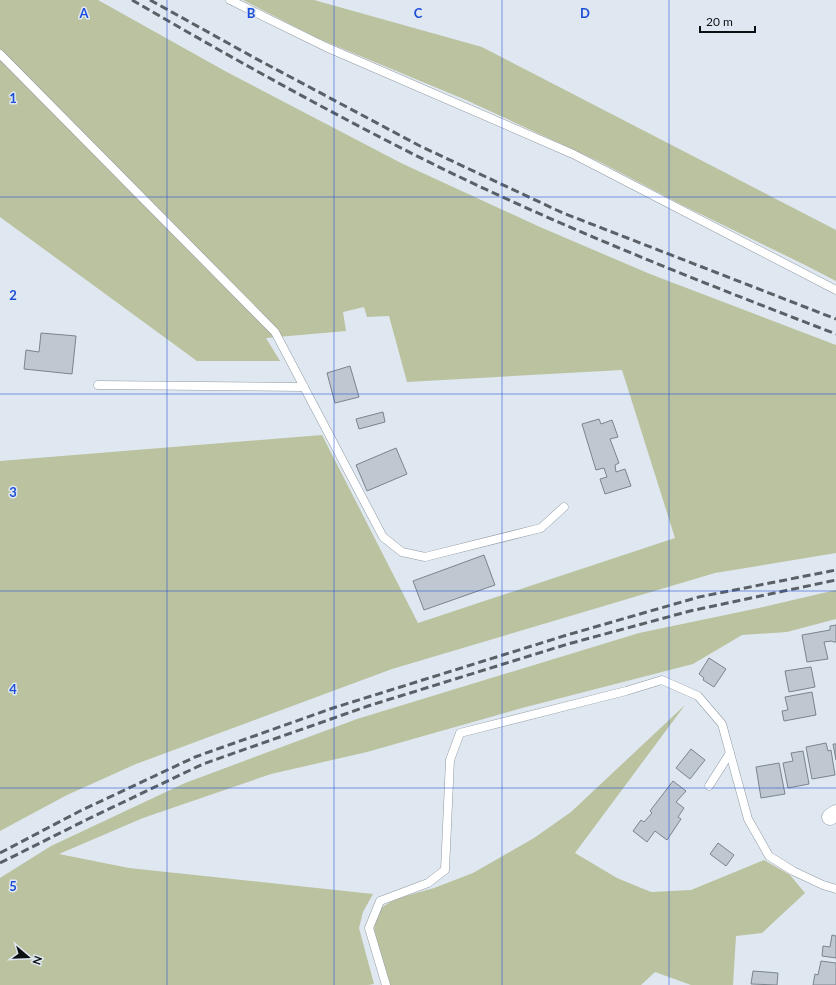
<svg xmlns="http://www.w3.org/2000/svg" width="836" height="985" viewBox="0 0 836 985" font-family="Lato,sans-serif">
<style>
.green{fill:#bbc29f}
.building{fill:#bfc8d1;stroke:#7b848c}
.lines{fill:none;stroke-linecap:round;stroke-linejoin:round}
.lane-casing{stroke:#9099a1;stroke-width:9}
.street-casing{stroke:#9099a1;stroke-width:17}
.lane{stroke:#fff;stroke-width:8}
.street{stroke:#fff;stroke-width:16}
.rail{stroke:#5a6065;stroke-width:3;stroke-dasharray:8 4;stroke-linecap:butt}
.grid{fill:none;stroke:#1d4ed8;stroke-width:1;stroke-opacity:0.55}
.grid-label{font-size:13px;text-anchor:middle;font-weight:bold;fill:#1d4ed8;stroke:#dfe8f1;stroke-width:3;stroke-linejoin:round;paint-order:stroke}
</style>
<rect width="100%" height="100%" fill="#dfe8f1"/>
<g class="green">
<path d="M 0,0 L 98,0 L 225,71 L 401,163 L 540,227 L 650,274 L 836,345 L 836,553 L 715,573 L 392,669 L 136,764 L 67,795 L 0,831 L 0,461 L 322,435 L 418,623 L 675,538 L 622,370 L 407,382 L 389,316 L 367,317 L 364,307 L 343,312 L 346,331 L 266,338 L 280,361 L 197,361 L 0,217 Z"/>
<path d="M 243,0 L 314,0 L 482,47 L 836,230 L 836,281 L 803,264 L 682,205 L 600,162 L 466,100 L 317,38 Z"/>
<path d="M 836,590 L 836,619 L 787,632 L 742,635 L 693,664 L 522,708 L 367,752 L 271,774 L 143,818 L 59,854 L 129,868 L 373,894 L 363,912 L 359,928 L 374,984 L 368,985 L 0,985 L 0,878 L 51,846 L 185,783 L 357,719 L 639,633 L 754,609 Z"/>
<path d="M 685,705 L 575,853 L 617,878 L 651,892 L 691,890 L 764,860 L 790,875 L 805,893 L 762,933 L 736,936 L 733,985 L 691,985 L 655,972 L 641,985 L 390,985 L 374,933 L 375,920 L 381,908 L 395,899 L 434,888 L 473,873 L 534,838 L 571,812 Z"/>
</g>
<g class="building">
<path d="M 41,333 L 76,336 L 72,374 L 24,369 L 26,350 L 39,352 Z"/>
<path d="M 350,366 L 359,397 L 335,403 L 327,373 Z"/>
<path d="M 383,412 L 385,422 L 359,429 L 356,419 Z"/>
<path d="M 599,419 L 601,424 L 612,420 L 618,437 L 610,439 L 619,463 L 615,465 L 616,472 L 625,469 L 631,486 L 605,494 L 600,479 L 607,477 L 604,468 L 596,470 L 582,424 Z"/>
<path d="M 396,448 L 407,474 L 367,491 L 356,465 Z"/>
<path d="M 484,555 L 495,585 L 424,610 L 413,581 Z"/>
<path d="M 836,625 L 836,642 L 833,642 L 832,641 L 824,642 L 828,659 L 807,662 L 802,635 L 830,630 L 830,626 Z"/>
<path d="M 709,658 L 726,669 L 714,687 L 703,680 L 704,678 L 699,674 Z"/>
<path d="M 811,667 L 815,687 L 789,692 L 785,671 Z"/>
<path d="M 812,692 L 816,715 L 784,721 L 782,711 L 788,710 L 785,697 Z"/>
<path d="M 826,743 L 828,751 L 831,750 L 835,775 L 812,779 L 806,747 Z"/>
<path d="M 833,744 L 836,744 L 836,760 Z"/>
<path d="M 691,749 L 705,760 L 690,779 L 676,768 Z"/>
<path d="M 803,751 L 809,784 L 788,788 L 783,763 L 793,761 L 791,753 Z"/>
<path d="M 779,763 L 785,794 L 761,798 L 756,767 Z"/>
<path d="M 673,781 L 686,791 L 676,802 L 684,808 L 678,817 L 681,819 L 667,840 L 655,831 L 647,842 L 633,831 L 641,820 L 644,822 L 652,813 L 650,811 Z"/>
<path d="M 718,843 L 734,855 L 726,866 L 710,854 Z"/>
<path d="M 832,935 L 836,936 L 836,958 L 822,956 L 823,946 L 830,947 Z"/>
<path d="M 821,961 L 836,963 L 836,985 L 813,985 L 815,974 L 818,975 Z"/>
<path d="M 753,971 L 778,973 L 777,985 L 751,984 Z"/>
</g>
<g class="lines">
<defs>
<g id="lane">
<path d="M 230,0 L 326,47 L 573,154 L 836,290"/>
<path d="M 0,54 L 275,332 L 383,537 L 402,552 L 425,557 L 541,528 L 564,507"/>
<path d="M 98,385 L 304,387"/>
<path d="M 709,786 L 730,753"/>
<path d="M 386,985 L 369,928 L 380,901 L 428,883 L 445,870 L 450,760 L 460,733 L 626,691 L 662,680 L 698,696 L 722,724 L 748,819 L 769,856 L 793,871 L 823,885 L 836,889"/>
</g>
<path id="street" d="M 830,817 L 836,813"/>
</defs>
<use href="#lane" class="lane-casing"/>
<use href="#street" class="street-casing"/>
<use href="#lane" class="lane"/>
<use href="#street" class="street"/>
<g class="rail">
<path d="M 132,0 C 232,58 332,114 435,165 C 565,229 701,282 836,334"/>
<path d="M 150,0 L 253,57 L 420,146 L 563,213 L 836,319"/>
<path d="M 0,853 L 80,811 L 195,757 L 333,708 L 567,635 L 699,597 L 836,570"/>
<path d="M 0,863 L 88,819 L 203,764 L 368,706 L 568,644 L 690,611 L 836,580"/>
</g>
</g>
<path class="grid" d="M 167,0 L 167,985M 334,0 L 334,985M 502,0 L 502,985M 669,0 L 669,985M 0,197 L 836,197M 0,394 L 836,394M 0,591 L 836,591M 0,788 L 836,788"/>
<g class="grid-label">
<text x="84" y="18">A</text>
<text x="251" y="18">B</text>
<text x="418" y="18">C</text>
<text x="585" y="18">D</text>
<text x="13" y="103">1</text>
<text x="13" y="300">2</text>
<text x="13" y="497">3</text>
<text x="13" y="694">4</text>
<text x="13" y="891">5</text>
</g>
<g transform="translate(28 957) rotate(109)" stroke="#dfe8f1" stroke-width="3" paint-order="stroke">
<path d="M0-3L7 15L0 10L-7 15Z" fill="#0d1013"/>
<text y="-6" font-size="11" font-weight="bold" text-anchor="middle" fill="#0d1013">N</text>
</g>
<path d="M700 26v6h55v-6" fill="none" stroke="#0d1013" stroke-width="2"/>
<text x="706" y="26" font-size="12" fill="#0d1013" stroke="#dfe8f1" stroke-width="3" paint-order="stroke">20 m</text>
</svg>
